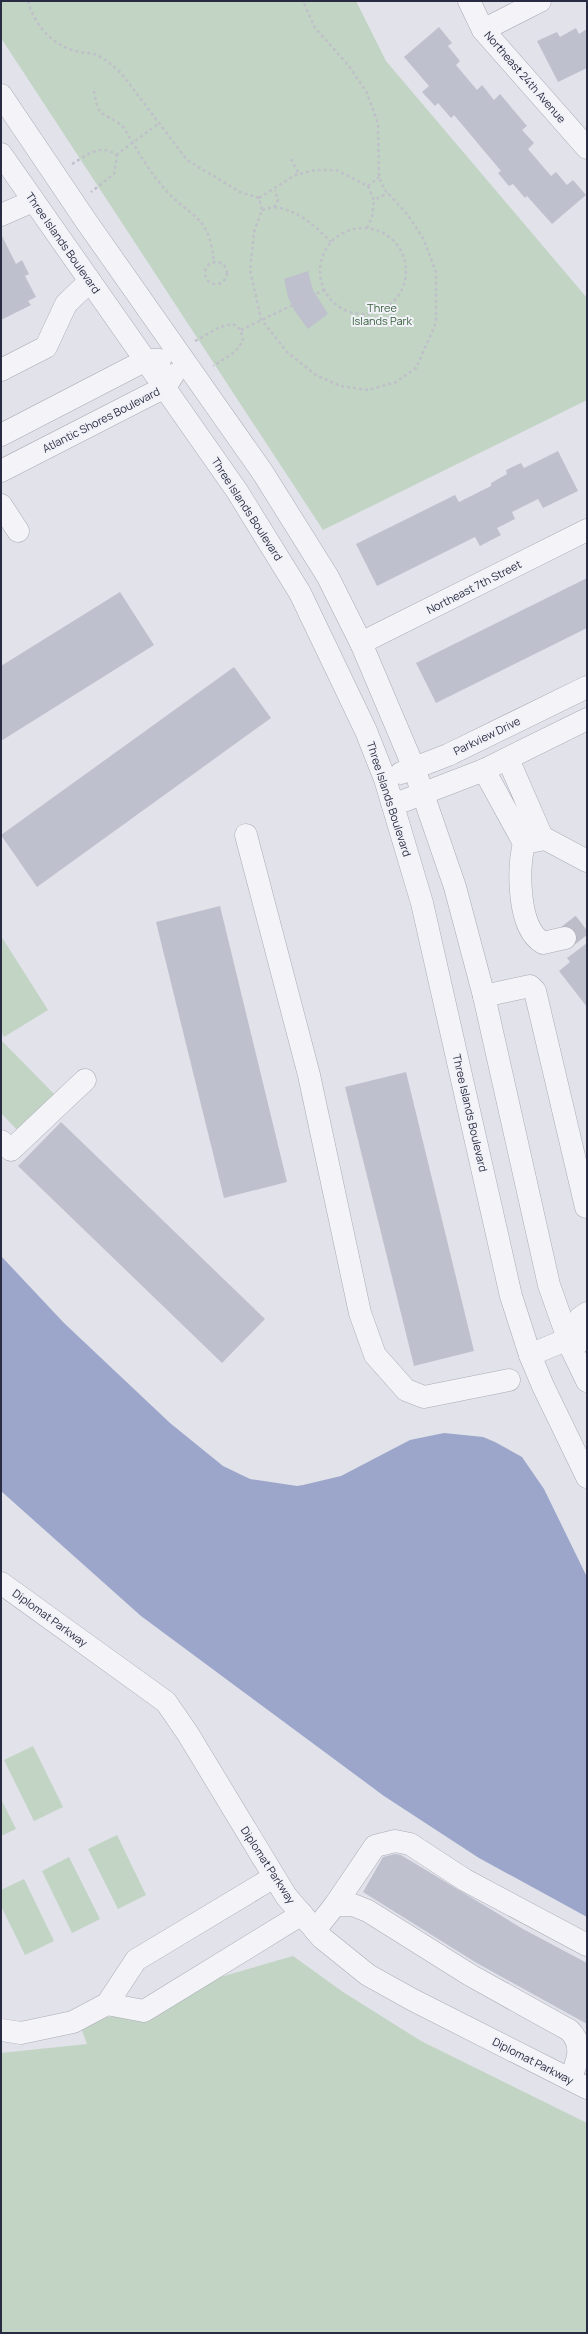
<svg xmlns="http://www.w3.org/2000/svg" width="588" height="2334" viewBox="0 0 588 2334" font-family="Manrope,sans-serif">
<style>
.green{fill:#c2d4c3}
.water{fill:#9ca6ca}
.building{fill:#bec0cd}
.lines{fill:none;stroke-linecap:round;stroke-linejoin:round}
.minor-tunnel{stroke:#bcbdc8;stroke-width:22;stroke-dasharray:22 11;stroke-linecap:butt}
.minor-casing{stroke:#aaabb8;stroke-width:23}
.path{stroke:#bfc0c9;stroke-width:2.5;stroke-dasharray:3 3;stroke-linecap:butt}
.minor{stroke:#f4f4f8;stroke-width:22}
.labels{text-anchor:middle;stroke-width:4;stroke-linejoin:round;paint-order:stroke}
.street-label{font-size:11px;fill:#292b42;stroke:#f1f2f7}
.park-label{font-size:11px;fill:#365e3a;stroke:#f1f2f7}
</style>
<rect width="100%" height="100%" fill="#e1e2ea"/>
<g class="green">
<path d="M 1,1 L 356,1 L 386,61 L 587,298 L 587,400 L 323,530 L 1,38 Z"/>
<path d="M 1,936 L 48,1010 L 4,1037 L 1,1031 Z"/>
<path d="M 1,1040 L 58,1098 L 21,1134 L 1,1113 Z"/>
<path d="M 33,1746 L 63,1807 L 34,1821 L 4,1760 Z"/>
<path d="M 1,1799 L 16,1829 L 1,1836 Z"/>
<path d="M 117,1835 L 146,1895 L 118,1909 L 88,1849 Z"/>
<path d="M 69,1857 L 100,1919 L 72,1933 L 42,1871 Z"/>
<path d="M 24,1879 L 54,1941 L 25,1955 L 1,1906 L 1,1890 Z"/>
<path d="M 293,1956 L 343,1992 L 421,2041 L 587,2123 L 587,2333 L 1,2333 L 1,2053 L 87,2044 L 78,2019 L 120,2016 L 193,1985 Z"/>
</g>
<path class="water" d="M 1,1256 L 64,1323 L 170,1423 L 223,1466 L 250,1479 L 297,1486 L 303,1485 L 341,1476 L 410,1440 L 444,1433 L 483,1437 L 495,1442 L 522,1457 L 544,1489 L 587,1577 L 587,1917 L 479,1858 L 384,1796 L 141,1616 L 1,1491 Z"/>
<g class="building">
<path d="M 439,27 L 452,43 L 448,46 L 460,61 L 456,65 L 477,90 L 482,85 L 494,100 L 500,94 L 527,126 L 522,130 L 534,143 L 528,149 L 551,176 L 556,172 L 567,185 L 573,180 L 586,195 L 552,224 L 527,196 L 525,198 L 513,184 L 509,186 L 498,173 L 501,171 L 454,115 L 451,118 L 438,103 L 435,106 L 422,92 L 429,86 L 404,57 Z"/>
<path d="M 576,28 L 579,34 L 587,29 L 587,68 L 558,82 L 537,41 L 557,32 L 560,37 Z"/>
<path d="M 1,234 L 16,264 L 22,260 L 29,274 L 25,276 L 36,297 L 28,301 L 31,305 L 1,320 Z"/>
<path d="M 308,271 L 313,290 L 328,314 L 308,329 L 294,310 L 288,297 L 284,279 Z"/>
<path d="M 558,451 L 578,491 L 543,508 L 538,499 L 512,512 L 515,519 L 497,528 L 501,535 L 480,546 L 475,537 L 377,586 L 356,544 L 455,495 L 459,502 L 491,486 L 491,483 L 507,474 L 506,470 L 521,463 L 524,468 Z"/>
<path d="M 587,578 L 587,628 L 436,703 L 416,663 Z"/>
<path d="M 120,592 L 154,645 L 1,741 L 1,666 Z"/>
<path d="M 234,667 L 271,718 L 37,887 L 1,835 Z"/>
<path d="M 220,906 L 287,1182 L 224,1198 L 156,922 Z"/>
<path d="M 587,943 L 587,1007 L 559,971 L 570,962 L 567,958 Z"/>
<path d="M 406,1072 L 474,1351 L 414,1366 L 345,1087 Z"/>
<path d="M 61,1122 L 265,1319 L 222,1363 L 18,1166 Z"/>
<path d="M 395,1854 L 401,1855 L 523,1929 L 587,1963 L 587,2024 L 475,1962 L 363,1892 L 383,1857 Z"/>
</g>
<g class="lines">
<path class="minor-tunnel" d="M 565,938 L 587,921"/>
<defs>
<g id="minor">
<path d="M 469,1 L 483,30 L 587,148"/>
<path d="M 483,30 L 540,1"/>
<path d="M 1,95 L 86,221 L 263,473 L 328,577 L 361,643 L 414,768 L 455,887 L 484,996 L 549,1285 L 572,1350 L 587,1381"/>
<path d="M 1,154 L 237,491 L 300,593 L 366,731 L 385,779 L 422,903 L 511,1296 L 530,1355 L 543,1386 L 587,1477"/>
<path d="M 1,215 L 33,201"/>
<path d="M 1,370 L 46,347 L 66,304 L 90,281"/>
<path d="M 1,435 L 146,360 L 160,360"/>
<path d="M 1,471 L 165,387 L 173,375"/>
<path d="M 1,505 L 18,531"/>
<path d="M 361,643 L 587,530"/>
<path d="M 484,770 L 524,843 L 540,840 L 542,837 L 508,759"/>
<path d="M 401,773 L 448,755 L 587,687"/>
<path d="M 393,805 L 484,770 L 587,719"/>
<path d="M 246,835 L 309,1075 L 360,1313 L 375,1355 L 406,1390 L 424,1397 L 509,1380"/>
<path d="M 542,837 L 587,861"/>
<path d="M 524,843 C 518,869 517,928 543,943 L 565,938"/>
<path d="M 484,996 L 530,986 L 535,991 L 586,1207"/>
<path d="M 1,1141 L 11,1150 L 85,1080"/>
<path d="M 568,1339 L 580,1318 L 587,1313"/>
<path d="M 530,1355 L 568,1339 L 587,1340"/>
<path d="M 1,1583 L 166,1702 L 188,1734 L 286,1896 L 322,1938 L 368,1975 L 413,2000 L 587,2088"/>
<path d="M 335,1905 L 375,1846 L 395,1841 L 410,1844 L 465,1880 L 587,1945"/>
<path d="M 315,1930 L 335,1905 L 353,1905 L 368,1911 L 470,1975 L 569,2030 C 585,2045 577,2063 570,2079"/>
<path d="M 107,2004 L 144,2011 L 302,1914"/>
<path d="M 1,2030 L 21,2033 L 73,2022 L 107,2004 L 136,1960 L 274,1877"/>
</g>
</defs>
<use href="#minor" class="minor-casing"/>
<g class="path">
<path d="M 28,1 C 34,24 51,44 75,51 C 82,53 90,52 96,55 C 106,59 113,66 121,73 L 187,160 L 240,192 L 259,198 L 262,210 L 254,232 L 250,270 L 261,319 L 287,352 L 316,375 L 340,386 L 368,390 L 396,382 L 416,368 L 436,323 L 436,272 L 423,238 L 407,214 L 384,189 L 379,177 L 378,124 L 367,93 L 349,66 L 315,28 L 303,1"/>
<path d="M 94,91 C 95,96 96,105 99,110 C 104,117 116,119 124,128 C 136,148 148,170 163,187 C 190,219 209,212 214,262"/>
<path d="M 116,155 L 158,124"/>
<path d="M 291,159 L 299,174"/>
<path d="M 72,164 C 87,155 102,142 117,156 L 114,174 L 91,192"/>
<path d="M 368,186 L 374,200 L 388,193"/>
<path d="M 259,198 L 295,175 L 315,170 L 336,170 L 368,186 L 379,177"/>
<path d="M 274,207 C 298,210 314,225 331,242"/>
<path d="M 262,210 L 274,207 L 278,200 L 275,190"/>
<circle cx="363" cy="271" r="43"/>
<path d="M 367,228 L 372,217 L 374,200"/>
<circle cx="216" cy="273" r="11"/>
<path d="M 241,330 L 324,290"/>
<path d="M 195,341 L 220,327 L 233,324 L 241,330 L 243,341 L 235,352 L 213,366"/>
</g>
<use href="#minor" class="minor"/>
</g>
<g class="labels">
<g class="street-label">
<text transform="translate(525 77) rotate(49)" y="4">Northeast 24th Avenue</text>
<text transform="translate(63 243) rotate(55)" y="4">Three Islands Boulevard</text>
<text transform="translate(101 420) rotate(-27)" y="4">Atlantic Shores Boulevard</text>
<text transform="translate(247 509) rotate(57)" y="4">Three Islands Boulevard</text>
<text transform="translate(474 587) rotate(-27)" y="4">Northeast 7th Street</text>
<text transform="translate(487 736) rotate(-26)" y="4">Parkview Drive</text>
<text transform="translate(389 799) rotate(72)" y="4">Three Islands Boulevard</text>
<text transform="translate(470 1113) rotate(77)" y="4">Three Islands Boulevard</text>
<text transform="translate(50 1618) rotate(36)" y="4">Diplomat Parkway</text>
<text transform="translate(268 1865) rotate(57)" y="4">Diplomat Parkway</text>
<text transform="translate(533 2061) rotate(27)" y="4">Diplomat Parkway</text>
</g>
<g class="park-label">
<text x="382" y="312">Three<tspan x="382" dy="13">Islands Park</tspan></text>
</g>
</g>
<rect width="588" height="2334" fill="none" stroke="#292b42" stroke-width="4"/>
</svg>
